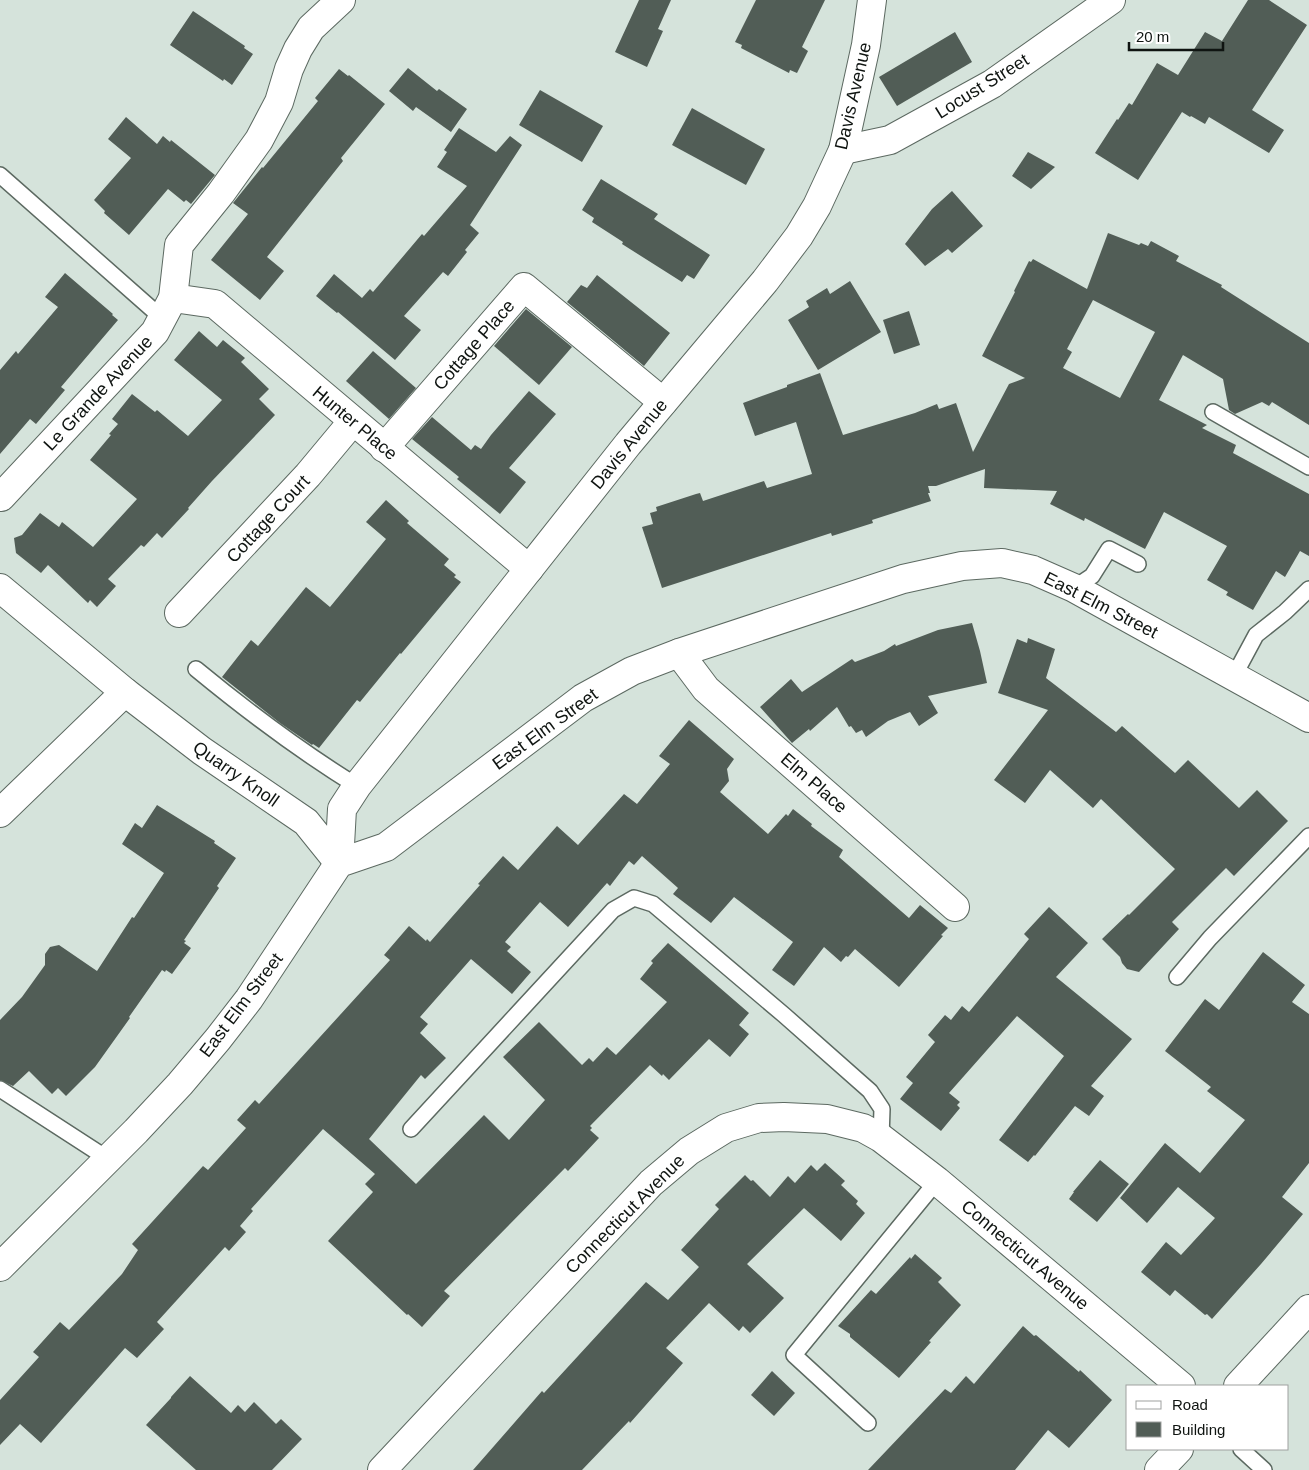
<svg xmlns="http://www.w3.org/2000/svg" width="1309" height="1470" viewBox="0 0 1309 1470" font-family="Arial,sans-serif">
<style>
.building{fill:#515d56;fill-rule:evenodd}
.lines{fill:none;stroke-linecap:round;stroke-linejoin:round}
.lane-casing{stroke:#5c6961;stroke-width:18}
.street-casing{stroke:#5c6961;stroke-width:30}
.secondary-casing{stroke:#5c6961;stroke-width:30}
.lane{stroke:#fff;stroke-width:15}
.street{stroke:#fff;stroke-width:28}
.secondary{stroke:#fff;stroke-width:28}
.labels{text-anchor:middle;stroke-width:5;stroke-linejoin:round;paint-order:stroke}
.street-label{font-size:18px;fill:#0f1411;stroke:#fff}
</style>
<rect width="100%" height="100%" fill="#d5e3db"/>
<g class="building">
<path d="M 639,0 L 671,0 L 658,29 L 663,31 L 647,67 L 615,52 Z"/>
<path d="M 756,0 L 825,0 L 802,47 L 808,51 L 797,73 L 790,70 L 789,73 L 741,48 L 742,45 L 735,42 Z"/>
<path d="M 1248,0 L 1269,0 L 1307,25 L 1252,110 L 1284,130 L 1269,153 L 1209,117 L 1205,124 L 1191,116 L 1190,117 L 1182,112 L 1138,180 L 1095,153 L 1117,119 L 1118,120 L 1129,103 L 1132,105 L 1157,63 L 1178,75 L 1205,32 L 1222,41 Z"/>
<path d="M 193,11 L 245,46 L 244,48 L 253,54 L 232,85 L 224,79 L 223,81 L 170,45 Z"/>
<path d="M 955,32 L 972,62 L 897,106 L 879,77 Z"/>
<path d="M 408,68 L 437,91 L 439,89 L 467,109 L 451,132 L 416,107 L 413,111 L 389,91 Z"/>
<path d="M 339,69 L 348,76 L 349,75 L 385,104 L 341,158 L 343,161 L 267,257 L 284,271 L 260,300 L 211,260 L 248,214 L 233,203 L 262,167 L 263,168 L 318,101 L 315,98 Z"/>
<path d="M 540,90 L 603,126 L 582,162 L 519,125 Z"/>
<path d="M 692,108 L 765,149 L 746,185 L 672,145 Z"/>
<path d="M 126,117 L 157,144 L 163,136 L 170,142 L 171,140 L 215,175 L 191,204 L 186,200 L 184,202 L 168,189 L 129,235 L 104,213 L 105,211 L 94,200 L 131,158 L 108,139 Z"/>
<path d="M 459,128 L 496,152 L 510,136 L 522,145 L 470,225 L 479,233 L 465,250 L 467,252 L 448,276 L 443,272 L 404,316 L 421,330 L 395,360 L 338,312 L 337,313 L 316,296 L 334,274 L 362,298 L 370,289 L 373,292 L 422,234 L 424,236 L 467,186 L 437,167 L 447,152 L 444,150 Z"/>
<path d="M 1028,152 L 1055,167 L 1031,189 L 1012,176 Z"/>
<path d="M 601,179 L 658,214 L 654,219 L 710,255 L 694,279 L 687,275 L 682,282 L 622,244 L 623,242 L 592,222 L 594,218 L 582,210 Z"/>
<path d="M 952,191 L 983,226 L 952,253 L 948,249 L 925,266 L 905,244 L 932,209 Z"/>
<path d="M 1108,233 L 1139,245 L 1141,243 L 1148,246 L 1151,241 L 1179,256 L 1176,261 L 1222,285 L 1221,287 L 1309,343 L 1309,425 L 1272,402 L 1269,406 L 1262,402 L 1235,414 L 1229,410 L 1223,379 L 1183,355 L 1159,400 L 1207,425 L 1202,428 L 1236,445 L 1233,453 L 1309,494 L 1309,556 L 1300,551 L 1285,577 L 1276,571 L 1253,610 L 1226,595 L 1228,592 L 1207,580 L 1227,546 L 1164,512 L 1145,549 L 1085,518 L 1084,521 L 1050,504 L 1057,491 L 984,488 L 985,469 L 936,486 L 928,486 L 930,493 L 928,493 L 931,501 L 872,520 L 873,523 L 832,536 L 831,533 L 662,588 L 642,527 L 653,524 L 650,513 L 657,511 L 656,507 L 696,494 L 700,493 L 703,501 L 764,481 L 767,488 L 812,474 L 796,422 L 755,436 L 743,403 L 787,387 L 787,385 L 820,373 L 843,435 L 915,413 L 937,404 L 939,409 L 956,403 L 973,452 L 1009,384 L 1025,378 L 982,356 L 1015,292 L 1014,291 L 1029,261 L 1031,262 L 1033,259 L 1087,289 ZM 1093,300 L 1155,332 L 1120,398 L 1063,368 L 1072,352 L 1067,349 Z"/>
<path d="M 65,273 L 113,314 L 112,315 L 118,320 L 61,387 L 65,390 L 36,424 L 30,419 L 0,454 L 0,370 L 16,351 L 18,354 L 58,307 L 45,297 Z"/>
<path d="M 597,275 L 670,333 L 644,366 L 567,302 L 581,285 L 587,288 Z"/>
<path d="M 850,281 L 881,332 L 818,370 L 788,320 L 809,307 L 806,301 L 827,288 L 830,294 Z"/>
<path d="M 526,309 L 572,347 L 539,385 L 494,346 Z"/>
<path d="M 909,311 L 920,345 L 894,354 L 883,320 Z"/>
<path d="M 199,331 L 217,347 L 223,340 L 245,358 L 241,362 L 269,389 L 259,399 L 275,415 L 212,481 L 188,508 L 189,509 L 162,538 L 157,533 L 144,547 L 141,545 L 108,579 L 116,586 L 97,607 L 90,600 L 88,603 L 48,565 L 41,573 L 16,553 L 14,538 L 22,535 L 40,513 L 59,527 L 62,522 L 93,547 L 137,499 L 90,460 L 111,435 L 109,434 L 118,424 L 112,419 L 132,394 L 155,412 L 157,410 L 188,436 L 222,400 L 174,360 Z"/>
<path d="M 373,351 L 416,388 L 389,419 L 346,381 Z"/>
<path d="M 529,391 L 556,414 L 509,468 L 526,482 L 500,514 L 457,479 L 459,477 L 412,439 L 432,417 L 471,450 L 475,445 L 481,449 L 491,435 Z"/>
<path d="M 386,500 L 409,521 L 407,523 L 449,559 L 444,565 L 456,575 L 454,577 L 461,582 L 401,654 L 400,653 L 360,702 L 357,700 L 319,748 L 313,744 L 312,745 L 280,723 L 222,677 L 251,640 L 258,646 L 306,587 L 330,607 L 386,539 L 366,522 Z"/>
<path d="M 972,623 L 980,651 L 987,683 L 928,696 L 938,713 L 919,726 L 910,712 L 888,721 L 866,737 L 862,730 L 856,733 L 851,726 L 849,727 L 837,707 L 810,731 L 809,729 L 792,743 L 760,707 L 791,679 L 802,692 L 852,659 L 855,662 L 884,651 L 895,644 L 896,646 L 938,630 Z"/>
<path d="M 1028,638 L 1055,649 L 1046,678 L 1116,732 L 1122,726 L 1175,773 L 1188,760 L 1239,808 L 1257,790 L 1288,821 L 1234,876 L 1226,868 L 1172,922 L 1179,929 L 1139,972 L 1127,969 L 1122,963 L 1120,957 L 1102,939 L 1128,914 L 1129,915 L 1175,869 L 1101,799 L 1093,808 L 1050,770 L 1025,803 L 994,780 L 1048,710 L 998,693 L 1017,639 L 1027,643 Z"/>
<path d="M 689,720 L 734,759 L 727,769 L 729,781 L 720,792 L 768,834 L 786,814 L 788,816 L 793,809 L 812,824 L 811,826 L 843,850 L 839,857 L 909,918 L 920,905 L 948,928 L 941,935 L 943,936 L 899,987 L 855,949 L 848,957 L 846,956 L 841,962 L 824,947 L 794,986 L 772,970 L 793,942 L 734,897 L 711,923 L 673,894 L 678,888 L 642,856 L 634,865 L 629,861 L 610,886 L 607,883 L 568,927 L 540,902 L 505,942 L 511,947 L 507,951 L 531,972 L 512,994 L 471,959 L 420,1017 L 428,1024 L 420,1033 L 446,1058 L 425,1079 L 421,1075 L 369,1139 L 416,1184 L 484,1115 L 509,1140 L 545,1100 L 503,1057 L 539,1022 L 582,1065 L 589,1058 L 593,1062 L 607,1047 L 616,1055 L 667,1002 L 640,979 L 653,963 L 651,961 L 668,943 L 749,1013 L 739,1025 L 749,1034 L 730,1057 L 709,1039 L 669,1080 L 663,1074 L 662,1076 L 650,1065 L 590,1126 L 592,1128 L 590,1130 L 599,1138 L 568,1171 L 565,1168 L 444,1291 L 450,1296 L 422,1327 L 408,1314 L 407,1315 L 328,1241 L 373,1192 L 365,1184 L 375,1174 L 323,1129 L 251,1209 L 253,1211 L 240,1226 L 246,1232 L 229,1251 L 225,1247 L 157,1322 L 164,1329 L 137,1358 L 125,1348 L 41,1443 L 20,1424 L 0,1445 L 0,1400 L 39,1357 L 33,1352 L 60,1322 L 69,1330 L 122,1274 L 138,1250 L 132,1244 L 203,1166 L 208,1170 L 246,1128 L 237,1120 L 255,1100 L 259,1104 L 390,960 L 384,955 L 409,926 L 426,941 L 427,939 L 430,942 L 480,885 L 478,884 L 503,856 L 518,870 L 557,826 L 578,845 L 624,794 L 637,804 L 670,764 L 659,756 Z"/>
<path d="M 157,805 L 215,841 L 214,843 L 236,858 L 217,886 L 219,888 L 184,940 L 186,941 L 184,943 L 191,948 L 172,974 L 166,970 L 165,972 L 162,970 L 129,1017 L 130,1018 L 95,1067 L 66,1096 L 58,1088 L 52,1094 L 29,1071 L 13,1086 L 0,1080 L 0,1020 L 22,997 L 45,965 L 45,954 L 50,947 L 59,945 L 97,971 L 132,917 L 134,918 L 164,873 L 122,844 L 135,823 L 142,828 Z"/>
<path d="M 1049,907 L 1088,943 L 1056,977 L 1132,1039 L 1091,1086 L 1104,1096 L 1089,1116 L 1075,1106 L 1035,1156 L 1034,1155 L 1028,1162 L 999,1140 L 1064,1056 L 1017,1016 L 949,1093 L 960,1102 L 957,1105 L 960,1108 L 941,1131 L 900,1099 L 913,1083 L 906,1077 L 935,1042 L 928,1035 L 945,1015 L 951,1020 L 962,1006 L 969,1012 L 1029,939 L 1024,934 Z"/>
<path d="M 1263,952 L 1305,985 L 1292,1002 L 1309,1014 L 1309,1163 L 1282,1197 L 1303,1214 L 1261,1264 L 1212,1319 L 1207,1314 L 1205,1315 L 1175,1290 L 1170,1296 L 1141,1272 L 1166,1242 L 1181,1255 L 1215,1218 L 1178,1187 L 1147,1223 L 1120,1198 L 1165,1143 L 1200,1173 L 1245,1120 L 1207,1091 L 1211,1087 L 1165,1051 L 1205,999 L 1219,1010 Z"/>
<path d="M 1100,1160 L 1129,1184 L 1097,1222 L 1069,1199 L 1074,1192 L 1073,1192 Z"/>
<path d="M 825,1163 L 845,1181 L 841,1185 L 858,1201 L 856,1204 L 865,1213 L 841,1241 L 804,1208 L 747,1264 L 784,1298 L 750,1333 L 743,1326 L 739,1331 L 709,1303 L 666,1348 L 683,1363 L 630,1423 L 629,1421 L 582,1470 L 473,1470 L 542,1391 L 544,1393 L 646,1282 L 668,1300 L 699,1267 L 681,1250 L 719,1209 L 715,1205 L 745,1175 L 751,1181 L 753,1180 L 770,1197 L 788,1176 L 795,1183 L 811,1165 L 817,1171 Z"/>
<path d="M 915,1254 L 942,1278 L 938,1282 L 961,1305 L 929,1341 L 931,1342 L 899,1378 L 850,1337 L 850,1334 L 838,1326 L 871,1290 L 876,1294 L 910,1257 L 911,1259 Z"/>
<path d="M 1023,1326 L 1034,1336 L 1036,1335 L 1079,1372 L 1080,1370 L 1112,1400 L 1069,1448 L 1048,1430 L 1015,1470 L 868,1470 L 945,1389 L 951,1393 L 966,1376 L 974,1384 Z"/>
<path d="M 772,1371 L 795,1393 L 774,1416 L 751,1395 Z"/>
<path d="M 190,1376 L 231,1413 L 238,1405 L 245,1412 L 254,1402 L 276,1424 L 281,1419 L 302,1439 L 272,1470 L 196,1470 L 146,1425 L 171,1398 L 171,1397 Z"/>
</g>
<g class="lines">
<defs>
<g id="lane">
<path d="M 0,175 L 162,318"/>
<path d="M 1213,412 L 1309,467"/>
<path d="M 1074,588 L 1092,576 L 1109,549 L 1138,564"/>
<path d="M 196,669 C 247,711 300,751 357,786"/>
<path d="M 1234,676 L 1256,635 L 1285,612 L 1309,589"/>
<path d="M 1177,977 L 1210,938 L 1309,836"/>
<path d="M 0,1089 L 108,1159"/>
<path d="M 411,1129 L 613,910 L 634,898 L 653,904 L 784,1015 L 870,1091 L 882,1109 L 881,1138"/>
<path d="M 868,1423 L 794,1355 L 937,1181"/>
<path d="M 1241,1449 L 1264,1470"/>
</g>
<g id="street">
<path d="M 843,150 L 890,140 L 992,84 L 1111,0"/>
<path d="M 173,298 L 215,304 L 529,569"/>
<path d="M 384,448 L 524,287 L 663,402"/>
<path d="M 1,497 L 155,332 L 173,298 L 179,245 L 221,193 L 259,140 L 279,102 L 289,69 L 298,49 L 311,28 L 341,0"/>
<path d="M 0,588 L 125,692 L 0,813"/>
<path d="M 179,613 L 308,475 L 353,421"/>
<path d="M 679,653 L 706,689 L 955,907"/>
<path d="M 125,692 L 202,751 L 306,822 L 339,863"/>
<path d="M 339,863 L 342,809 L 357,786 L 628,444 L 765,281 L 799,236 L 817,206 L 843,150 L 866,45 L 872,0"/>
<path d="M 0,1267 L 136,1131 L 180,1084 L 218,1039 L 249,999 L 339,863 L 386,847 L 583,698 L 632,671 L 679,653 L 903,579 L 962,566 L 1002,563 L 1033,570 L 1074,588 L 1309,718"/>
<path d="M 382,1470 L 651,1183 L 689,1151 L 726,1128 L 759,1118 L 784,1117 L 827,1119 L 863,1128 L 881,1138 L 937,1181 L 1181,1386"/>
</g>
<g id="secondary">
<path d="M 1238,1386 L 1309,1309"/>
<path d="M 1159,1470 L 1179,1449"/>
</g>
</defs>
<use href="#lane" class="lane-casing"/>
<use href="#street" class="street-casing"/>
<use href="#secondary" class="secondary-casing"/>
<use href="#lane" class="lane"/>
<use href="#street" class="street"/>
<use href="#secondary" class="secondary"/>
</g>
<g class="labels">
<g class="street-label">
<text transform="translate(982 86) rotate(-32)" y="6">Locust Street</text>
<text transform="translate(853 96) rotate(-77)" y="6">Davis Avenue</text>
<text transform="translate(474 345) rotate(-49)" y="6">Cottage Place</text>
<text transform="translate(98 393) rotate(-47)" y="6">Le Grande Avenue</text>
<text transform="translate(355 423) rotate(40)" y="6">Hunter Place</text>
<text transform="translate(629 444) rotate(-51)" y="6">Davis Avenue</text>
<text transform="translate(268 519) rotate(-47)" y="6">Cottage Court</text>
<text transform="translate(1101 605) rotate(27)" y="6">East Elm Street</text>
<text transform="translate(545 729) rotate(-36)" y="6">East Elm Street</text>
<text transform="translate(236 774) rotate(35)" y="6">Quarry Knoll</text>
<text transform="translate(814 783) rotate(41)" y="6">Elm Place</text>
<text transform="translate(241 1005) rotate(-53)" y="6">East Elm Street</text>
<text transform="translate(625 1214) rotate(-45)" y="6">Connecticut Avenue</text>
<text transform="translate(1025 1255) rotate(40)" y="6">Connecticut Avenue</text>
</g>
</g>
<rect x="1126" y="1385" width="162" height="65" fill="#ffffff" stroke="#9fa1a0"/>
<rect x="1136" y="1401" width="25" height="8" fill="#ffffff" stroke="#9fa1a0"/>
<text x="1172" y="1410" font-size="15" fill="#0f1411">Road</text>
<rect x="1136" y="1422" width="25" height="15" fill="#515d56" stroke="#9fa1a0"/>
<text x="1172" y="1435" font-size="15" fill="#0f1411">Building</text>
<path d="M1129 42v8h94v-8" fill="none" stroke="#0f1411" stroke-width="2.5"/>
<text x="1136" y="42" font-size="15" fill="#0f1411" stroke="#ffffff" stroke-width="4" paint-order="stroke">20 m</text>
</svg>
